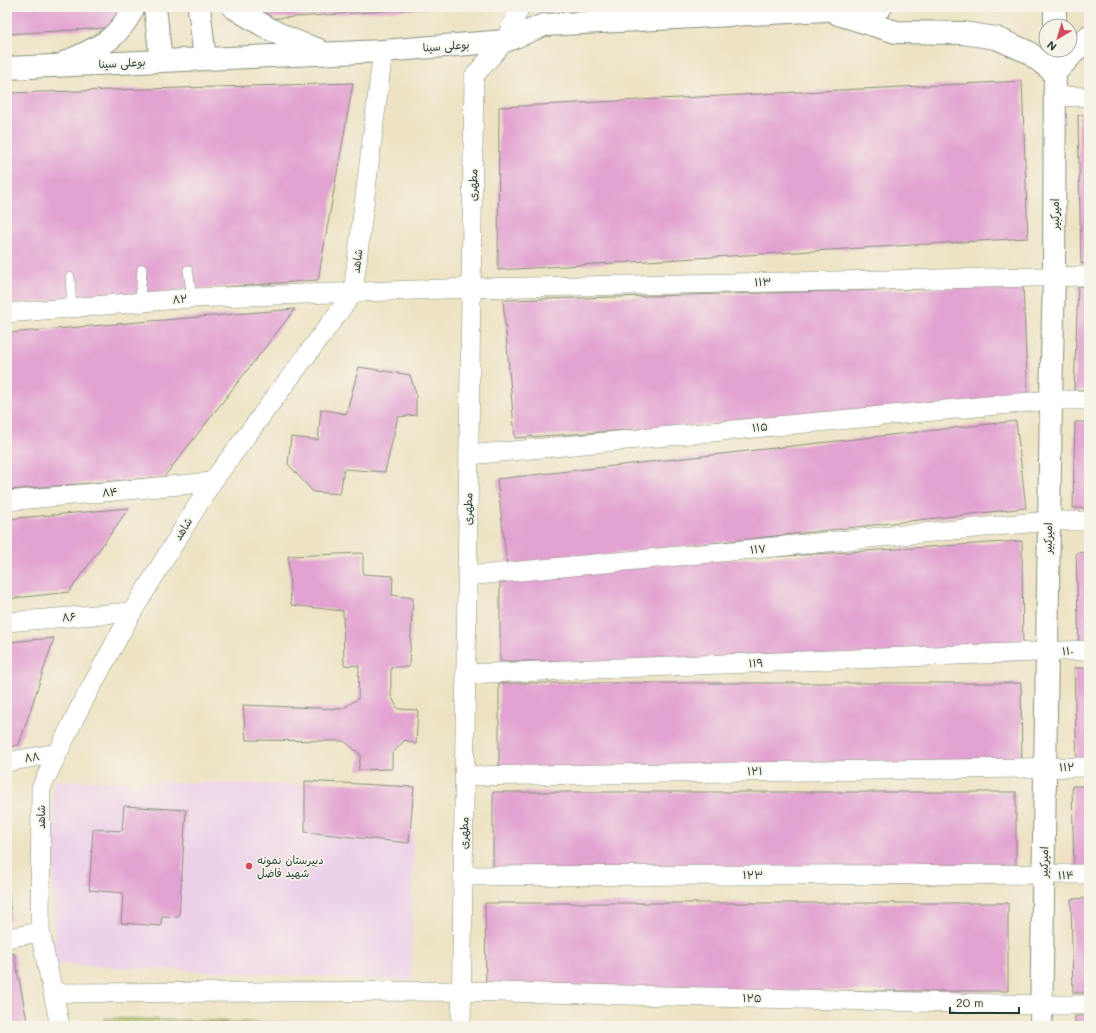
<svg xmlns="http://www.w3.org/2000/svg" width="1096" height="1033" viewBox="0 0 1096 1033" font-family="Mali,'Playpen Sans Arabic',sans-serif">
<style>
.built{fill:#edd1e9}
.green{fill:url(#green-dots);stroke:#667f4c}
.building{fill:#e2a2d1}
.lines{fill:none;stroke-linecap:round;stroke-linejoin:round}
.service-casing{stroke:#86907c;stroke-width:10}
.minor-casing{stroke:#86907c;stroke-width:20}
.secondary-casing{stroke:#86907c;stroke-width:24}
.service{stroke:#fff;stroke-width:9}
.minor{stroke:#fff;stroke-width:19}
.secondary{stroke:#fff;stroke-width:22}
.poi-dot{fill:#d1495b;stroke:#f7f3e8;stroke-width:1.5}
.labels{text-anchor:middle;stroke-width:3.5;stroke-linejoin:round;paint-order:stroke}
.street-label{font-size:11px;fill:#1f3d34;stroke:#f7f3e8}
.poi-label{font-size:11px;fill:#1f3d34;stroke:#f7f3e8;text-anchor:start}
</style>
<defs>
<pattern id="green-dots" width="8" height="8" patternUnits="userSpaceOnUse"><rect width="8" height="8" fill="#acc165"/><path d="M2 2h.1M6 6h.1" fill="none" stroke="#8b9e54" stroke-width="1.8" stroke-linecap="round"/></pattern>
</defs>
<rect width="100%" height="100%" fill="#f7f3e8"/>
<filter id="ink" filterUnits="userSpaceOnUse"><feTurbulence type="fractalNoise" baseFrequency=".025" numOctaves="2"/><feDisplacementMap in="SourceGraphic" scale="8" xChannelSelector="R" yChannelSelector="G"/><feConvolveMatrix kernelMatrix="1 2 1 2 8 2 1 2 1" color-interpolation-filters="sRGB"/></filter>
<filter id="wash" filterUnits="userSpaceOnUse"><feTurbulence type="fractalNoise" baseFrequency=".012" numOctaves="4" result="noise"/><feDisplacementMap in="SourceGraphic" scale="16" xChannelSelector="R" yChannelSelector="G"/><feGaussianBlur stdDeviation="0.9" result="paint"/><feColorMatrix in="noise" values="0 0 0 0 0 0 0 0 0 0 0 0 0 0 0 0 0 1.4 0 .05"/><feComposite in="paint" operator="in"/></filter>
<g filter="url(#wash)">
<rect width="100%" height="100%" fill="#ede3c4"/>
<path class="built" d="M 53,780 L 414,787 L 411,981 L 54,964 Z"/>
<path class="green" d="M 104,1018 L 384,1026 L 106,1026 Z"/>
<g id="blocks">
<g class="building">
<path d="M 7,7 L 122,7 L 122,27 L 7,34 Z"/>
<path d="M 249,7 L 431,7 L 431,8 L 264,19 Z"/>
<path d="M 1022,81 L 1028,238 L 498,270 L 499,107 Z"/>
<path d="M 353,83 L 318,280 L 7,304 L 7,93 Z"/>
<path d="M 1078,115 L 1089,115 L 1089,264 L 1081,264 Z"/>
<path d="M 1023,286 L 1028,402 L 515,438 L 503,300 Z"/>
<path d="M 1078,286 L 1089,287 L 1089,390 L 1074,390 Z"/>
<path d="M 295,309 L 164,477 L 7,490 L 7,333 Z"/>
<path d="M 359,367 L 410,375 L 416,394 L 416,415 L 398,417 L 385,472 L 344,469 L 340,494 L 313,492 L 288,464 L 291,437 L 318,440 L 321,409 L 346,414 Z"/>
<path d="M 1016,421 L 1026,508 L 507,566 L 497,479 Z"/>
<path d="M 1075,422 L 1089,422 L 1089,508 L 1073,508 Z"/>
<path d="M 129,508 L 69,592 L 7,599 L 7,519 Z"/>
<path d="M 1022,541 L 1023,661 L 500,661 L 500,574 Z"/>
<path d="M 1089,552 L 1089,650 L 1079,651 L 1076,553 Z"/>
<path d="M 363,553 L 363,574 L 393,576 L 392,595 L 413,598 L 409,667 L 391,667 L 391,696 L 398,709 L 418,710 L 416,744 L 405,740 L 392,754 L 392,769 L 358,770 L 361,755 L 344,741 L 246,740 L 243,705 L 342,709 L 358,699 L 359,666 L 344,665 L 343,611 L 291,605 L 288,556 Z"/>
<path d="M 54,638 L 19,745 L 7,747 L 7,642 Z"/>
<path d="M 1074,668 L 1089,668 L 1089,766 L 1077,767 Z"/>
<path d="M 499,683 L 1021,683 L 1022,770 L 499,770 Z"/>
<path d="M 305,781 L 414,787 L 409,843 L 305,832 Z"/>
<path d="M 1072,786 L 1089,786 L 1089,874 L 1074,874 Z"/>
<rect x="493" y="792" width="523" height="88"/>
<path d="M 124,806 L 186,810 L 179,917 L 162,916 L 161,926 L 121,923 L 123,893 L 89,890 L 93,829 L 122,831 Z"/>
<path d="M 7,869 L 11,921 L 7,921 Z"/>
<path d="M 1089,898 L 1089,993 L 1073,993 L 1071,899 Z"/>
<path d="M 485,903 L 1008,903 L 1008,991 L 486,991 Z"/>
<path d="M 14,953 L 28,1026 L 7,1026 L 7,955 Z"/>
<rect x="1075" y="1016" width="14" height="10"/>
</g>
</g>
</g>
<g filter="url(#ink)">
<use href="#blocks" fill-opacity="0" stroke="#86907c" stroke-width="1"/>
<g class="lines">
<defs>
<g id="service">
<path d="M 188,270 L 192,298"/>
<path d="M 70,277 L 72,308"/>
<path d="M 140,302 L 142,269"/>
</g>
<g id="minor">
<path d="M 1055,96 L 1089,97"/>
<path d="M 7,313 L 192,298 L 472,288 L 1089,276"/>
<path d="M 469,455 L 1051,400 L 1089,400"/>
<path d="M 7,501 L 212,482"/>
<path d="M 467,576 L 1049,521 L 1089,521"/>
<path d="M 7,622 L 132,612"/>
<path d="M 466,674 L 1089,650"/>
<path d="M 7,762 L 57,753"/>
<path d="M 465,776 L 1089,767"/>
<path d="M 463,876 L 1089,874"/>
<path d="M 7,938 L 40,932"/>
<path d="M 53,993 L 462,991 L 1042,1005 L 1089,1005"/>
<path d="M 60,1026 L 40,932 L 41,788 L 78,711 L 132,612 L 212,482 L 353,293 L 383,51"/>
<path d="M 461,1026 L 474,76 L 505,41 L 520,7"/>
</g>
<g id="secondary">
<path d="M 155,7 L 161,61"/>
<path d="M 199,7 L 205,59"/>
<path d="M 233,7 C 260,24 286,40 317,49"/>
<path d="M 838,14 L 896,32 L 963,33 L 996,38 L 1028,52 L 1055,73 L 1089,36"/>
<path d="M 1055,26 L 1055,7"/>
<path d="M 66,62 C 99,47 117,41 134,7"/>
<path d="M 7,68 L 383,51 L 505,41 L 544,25 L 881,7"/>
<path d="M 1041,1026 L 1051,400 L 1054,276 L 1055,50"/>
</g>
</defs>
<use href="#service" class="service-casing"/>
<use href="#minor" class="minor-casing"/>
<use href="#secondary" class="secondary-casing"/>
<use href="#service" class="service"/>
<use href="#minor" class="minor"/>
<use href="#secondary" class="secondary"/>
</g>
</g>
<circle class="poi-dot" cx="249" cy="866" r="4"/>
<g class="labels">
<g class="street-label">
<text transform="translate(446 46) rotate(-4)" y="4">بوعلی سینا</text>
<text transform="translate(122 63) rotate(-3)" y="4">بوعلی سینا</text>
<text transform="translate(473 185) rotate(-89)" y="4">مطهری</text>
<text transform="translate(1055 214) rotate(-90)" y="4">امیرکبیر</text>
<text transform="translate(357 261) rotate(-83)" y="4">شاهد</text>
<text transform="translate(763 282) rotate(-1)" y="4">۱۱۳</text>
<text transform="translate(180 299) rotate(-5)" y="4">۸۲</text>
<text transform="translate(760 427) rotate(-5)" y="4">۱۱۵</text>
<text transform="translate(110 492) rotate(-5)" y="4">۸۴</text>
<text transform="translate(468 509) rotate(-89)" y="4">مطهری</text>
<text transform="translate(183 529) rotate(-58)" y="4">شاهد</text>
<text transform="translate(1048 538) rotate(-89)" y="4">امیرکبیر</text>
<text transform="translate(758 549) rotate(-5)" y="4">۱۱۷</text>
<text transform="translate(69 617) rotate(-5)" y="4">۸۶</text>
<text transform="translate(1068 651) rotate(-2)" y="4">۱۱۰</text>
<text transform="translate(756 663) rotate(-2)" y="4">۱۱۹</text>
<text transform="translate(32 757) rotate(-9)" y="4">۸۸</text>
<text transform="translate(1067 767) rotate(-1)" y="4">۱۱۲</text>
<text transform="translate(755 771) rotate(-1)" y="4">۱۲۱</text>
<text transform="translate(41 817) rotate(-90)" y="4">شاهد</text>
<text transform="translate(464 833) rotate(-89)" y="4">مطهری</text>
<text transform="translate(1044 862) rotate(-89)" y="4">امیرکبیر</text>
<text x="753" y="879">۱۲۳</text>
<text transform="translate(1066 875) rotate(-1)" y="4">۱۱۴</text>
<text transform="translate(752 998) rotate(1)" y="4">۱۲۵</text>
</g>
<g class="poi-label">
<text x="257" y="864">دبیرستان نمونه<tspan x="257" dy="13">شهید فاضل</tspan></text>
</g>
</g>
<rect width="1096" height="1033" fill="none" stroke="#f7f3e8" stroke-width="24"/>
<g transform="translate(1058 38) rotate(218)"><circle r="19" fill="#f7f3e8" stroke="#a1aaa0"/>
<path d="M0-3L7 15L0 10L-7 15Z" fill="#d1495b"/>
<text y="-6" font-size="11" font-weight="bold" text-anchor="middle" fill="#1f3d34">N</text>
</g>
<path d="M950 1007v6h69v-6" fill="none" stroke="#1f3d34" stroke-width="2"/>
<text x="956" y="1007" font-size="12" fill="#1f3d34" stroke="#f7f3e8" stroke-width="3" paint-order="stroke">20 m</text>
</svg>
